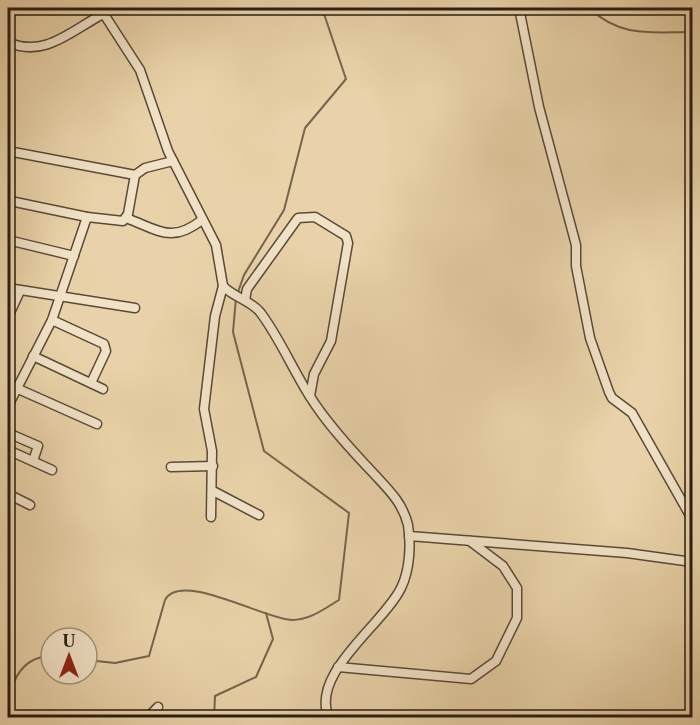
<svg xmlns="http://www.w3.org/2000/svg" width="700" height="725" viewBox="0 0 700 725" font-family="'Libre Caslon Text',serif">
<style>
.green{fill:#c8b390;stroke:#786852;stroke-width:1.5}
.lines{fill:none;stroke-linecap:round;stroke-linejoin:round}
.stream{stroke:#75644e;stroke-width:2}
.minor-casing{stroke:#594a38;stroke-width:11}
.minor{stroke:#f1e2c7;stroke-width:8}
</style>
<rect width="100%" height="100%" fill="#e9d2a9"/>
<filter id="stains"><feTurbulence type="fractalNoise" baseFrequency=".00333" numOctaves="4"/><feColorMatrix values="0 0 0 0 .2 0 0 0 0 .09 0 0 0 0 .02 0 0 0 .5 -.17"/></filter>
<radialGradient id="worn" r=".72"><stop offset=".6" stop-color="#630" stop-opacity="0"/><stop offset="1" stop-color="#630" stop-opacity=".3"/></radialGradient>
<path class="green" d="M 230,711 L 252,714 L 283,713 L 304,717 L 212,717 Z"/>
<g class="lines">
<g class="stream">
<path d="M 589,8 C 621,38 651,32 692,32"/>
<path d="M 238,292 L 244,275 L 284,210 L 305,128 L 346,79 L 322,8"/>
<path d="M 87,660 L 115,663 L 149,656 L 165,600 C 180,570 266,620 292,620 C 310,620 324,609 339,600 L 349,513 L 264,451 L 233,332 L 236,298"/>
<path d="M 8,718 C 8,689 17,657 51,656"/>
<path d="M 214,718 L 215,696 L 256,677 L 273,639 L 266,613"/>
</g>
<defs>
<g id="minor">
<path d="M 100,8 L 140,70 L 168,151 L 216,245 L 223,286 C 233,297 250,300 260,312 C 279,337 292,368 309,395 C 327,424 352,451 376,476 C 390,491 403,504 408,525 C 411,544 410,570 401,588 C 383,625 309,674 329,718"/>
<path d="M 519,8 L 539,107 L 576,245 L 576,266 L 590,338 L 609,392 L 612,398 L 632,413 L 692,519"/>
<path d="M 8,42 C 44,59 72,30 103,14"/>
<path d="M 8,151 L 135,175"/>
<path d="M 15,202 L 87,217"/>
<path d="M 126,218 C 159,230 171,244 202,220"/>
<path d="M 8,240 L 74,256"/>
<path d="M 8,288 L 135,308"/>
<path d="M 245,300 L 247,289 L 298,218 L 315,217 L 346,236 L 348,243 L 331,341 L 314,374 L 310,396"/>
<path d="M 8,317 L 20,291"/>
<path d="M 52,320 L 104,344 L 106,351 L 91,383"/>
<path d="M 33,356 L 103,389"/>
<path d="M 16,388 L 97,424"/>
<path d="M 8,406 L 52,320 L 87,217 L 123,221 L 128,214 L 135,175 L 145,168 L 173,161"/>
<path d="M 8,433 L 38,446 L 33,461"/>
<path d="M 8,450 L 52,470"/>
<path d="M 171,467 L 213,466"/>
<path d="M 213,491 L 259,515"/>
<path d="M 8,494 L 30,505"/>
<path d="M 211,517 L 212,451 L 204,409 L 215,316 L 223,286"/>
<path d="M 409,536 L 627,553 L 692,562"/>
<path d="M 338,667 L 471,679 L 496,661 L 517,618 L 517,588 L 503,566 L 470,541"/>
<path d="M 147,718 L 158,707"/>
</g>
</defs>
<use href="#minor" class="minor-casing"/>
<use href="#minor" class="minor"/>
</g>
<rect width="700" height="725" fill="none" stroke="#e9d2a9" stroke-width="30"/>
<rect x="9" y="9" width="682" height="707" fill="none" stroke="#291d13" stroke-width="3"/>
<rect x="15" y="15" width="670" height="695" fill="none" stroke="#291d13" stroke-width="1.5"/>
<g transform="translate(69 656)"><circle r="28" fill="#f1e2c7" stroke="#a1937f" stroke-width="1.5"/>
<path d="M0-4.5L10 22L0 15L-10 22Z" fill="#8f2418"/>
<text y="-9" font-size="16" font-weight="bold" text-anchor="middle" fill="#291d13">U</text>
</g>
<rect width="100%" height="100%" filter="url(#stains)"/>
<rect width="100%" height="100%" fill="url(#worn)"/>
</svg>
